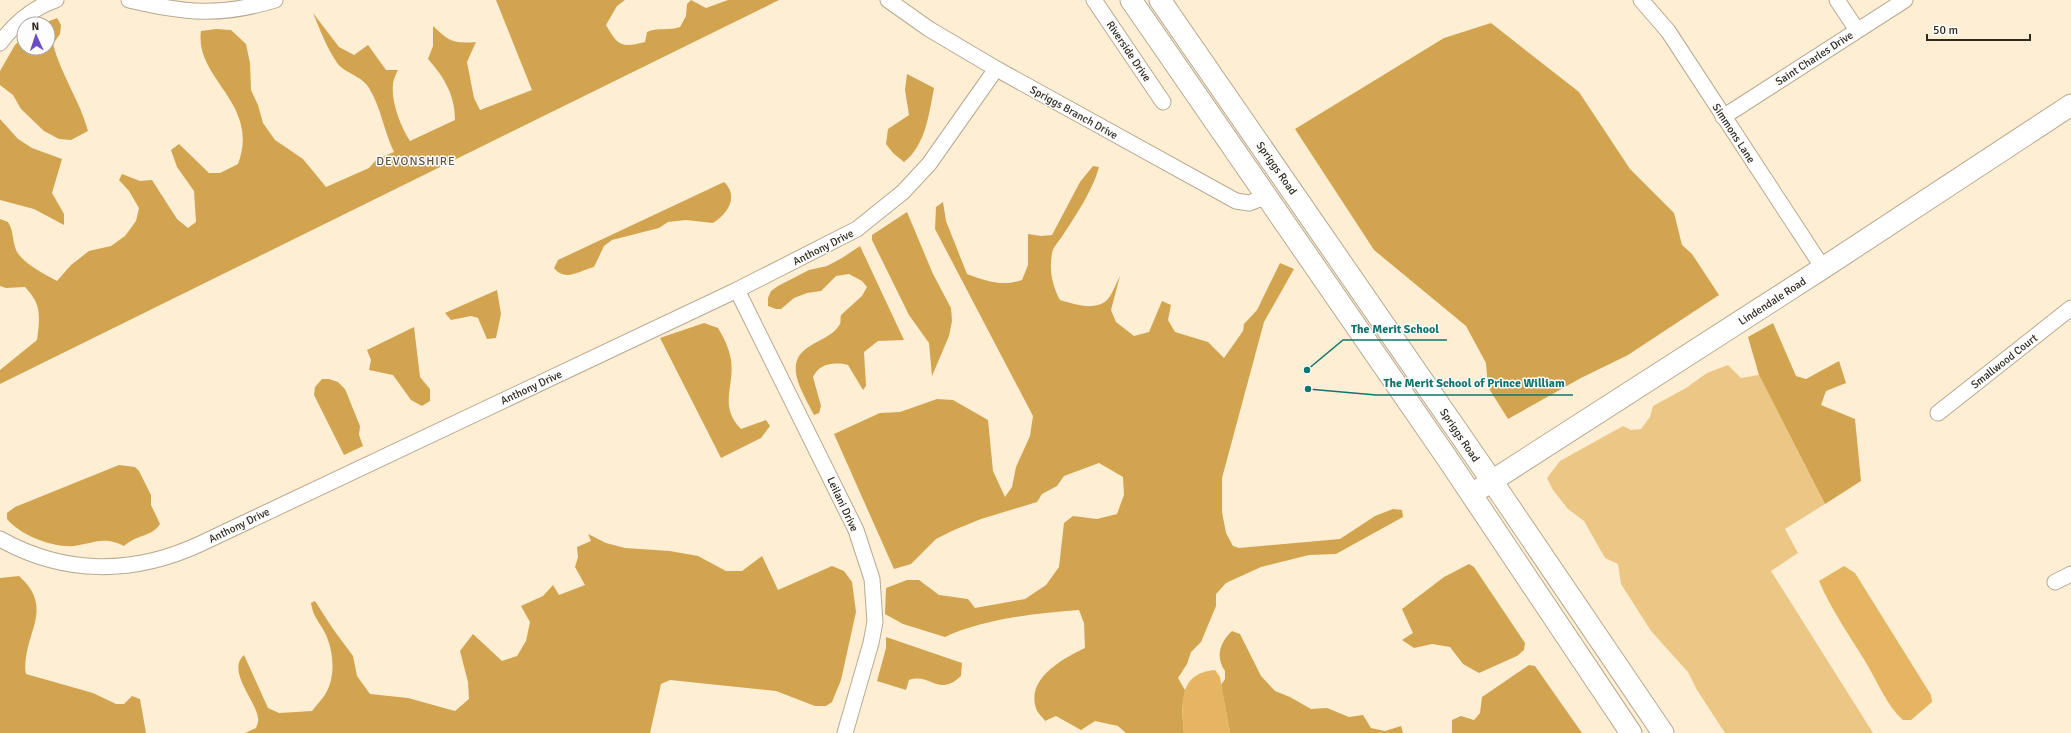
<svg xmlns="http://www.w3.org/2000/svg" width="2071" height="733" viewBox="0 0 2071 733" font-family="Signika,sans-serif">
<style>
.green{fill:#ecc685}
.forest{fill:#d3a44f}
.water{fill:#e5b561}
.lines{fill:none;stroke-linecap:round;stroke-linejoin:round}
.street-casing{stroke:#b8a990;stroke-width:17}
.secondary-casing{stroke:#b8a990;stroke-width:23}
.street{stroke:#fff;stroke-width:15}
.secondary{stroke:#fff;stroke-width:21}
.labels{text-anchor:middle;stroke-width:3;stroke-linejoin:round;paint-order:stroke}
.street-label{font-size:11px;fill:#2f291f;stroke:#fdfdfd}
.neighbourhood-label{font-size:12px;letter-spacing:1px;fill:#62543e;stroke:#fdfdfd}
.leader{fill:none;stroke:#0f766e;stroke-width:1.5}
.callout-dot{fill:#0f766e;stroke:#fdfdfd;stroke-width:1.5}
.callout-label{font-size:12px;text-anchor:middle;font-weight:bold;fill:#0f766e;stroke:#fdfdfd;stroke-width:3;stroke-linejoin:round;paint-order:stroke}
</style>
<rect width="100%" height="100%" fill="#feeed3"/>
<path class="green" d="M 1728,365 L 1741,378 L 1759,375 L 1825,504 L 1785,529 L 1798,553 L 1771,571 L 1873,733 L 1725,733 L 1697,690 L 1688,672 L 1651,631 L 1621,584 L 1618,564 L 1605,558 L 1584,521 L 1568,509 L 1553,490 L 1547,478 L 1560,461 L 1623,426 L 1631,430 L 1641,429 L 1650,417 L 1653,406 L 1686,388 L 1707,373 Z"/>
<g class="forest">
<path d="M 496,0 L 625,0 L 617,6 L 606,25 C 618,46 621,48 645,42 L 647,32 C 657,27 669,31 680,27 L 686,16 L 687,4 L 691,0 L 706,8 L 728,0 L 779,0 L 0,384 L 0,370 L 37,340 C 40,316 42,305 25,287 L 6,288 L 0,286 L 0,219 L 8,222 C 14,231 12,242 17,252 C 25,265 45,274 57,281 L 71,265 L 89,251 L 111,246 L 125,236 L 136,221 L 139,208 L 129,191 L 119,180 L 122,174 L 140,181 L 152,180 L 177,219 L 188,228 L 196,222 L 194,191 L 177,167 L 171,150 L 179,144 L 209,173 L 220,173 L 238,164 C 261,103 194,79 201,31 L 216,29 L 231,30 L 246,44 L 250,63 L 251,90 L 258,105 L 263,123 L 275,140 L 303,159 L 326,187 L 369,168 L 377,159 L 394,152 C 384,132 381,107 369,88 C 363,78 352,75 342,68 C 331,59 319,27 313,13 L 339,47 L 354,55 L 368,45 L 386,70 L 398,70 C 396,74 393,80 393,85 C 391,102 401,127 410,141 L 455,120 C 455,95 444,77 428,59 L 433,46 L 433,26 C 449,41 453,44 476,42 L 467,62 L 474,98 L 480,110 L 532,90 Z"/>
<path d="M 57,18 L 61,25 L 60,34 L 53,44 C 61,75 80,101 88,131 L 71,140 L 59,139 L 44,131 L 21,109 L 13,95 L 0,85 L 0,71 L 15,45 L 24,36 L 24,48 L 48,48 L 48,24 L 42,24 Z"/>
<path d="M 1491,23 L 1579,92 L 1630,169 L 1674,213 L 1682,245 L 1692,254 L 1719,295 L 1628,355 L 1581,378 L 1508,419 L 1488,387 L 1486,363 L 1466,326 L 1374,250 L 1295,129 L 1444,38 Z"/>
<path d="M 907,74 L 934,88 C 929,113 926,145 904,162 L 893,153 L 886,144 L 888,129 L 909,115 L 905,90 Z"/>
<path d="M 0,119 L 18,139 L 32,148 L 62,159 L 52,193 L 64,214 L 64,225 L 34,209 L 0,200 Z"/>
<path d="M 1093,166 L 1099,167 C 1093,190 1076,215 1063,235 C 1060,240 1053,247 1052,253 C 1049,270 1052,285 1060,300 C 1074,304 1093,311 1106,301 C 1112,296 1116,283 1120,276 L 1111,310 L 1116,322 L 1134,336 L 1149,332 L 1162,301 L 1171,305 L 1168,320 L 1175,332 L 1208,342 L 1224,358 L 1243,331 L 1244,324 L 1257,310 L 1280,263 L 1294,269 L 1264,322 L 1222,478 L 1222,512 L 1226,533 L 1233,546 L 1239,548 L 1340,539 L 1375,516 L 1393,509 L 1402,510 L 1403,517 L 1336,554 L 1309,555 L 1261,567 L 1226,583 L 1216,594 L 1216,606 L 1201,642 L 1191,652 L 1187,664 L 1178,678 L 1185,690 L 1182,710 L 1184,733 L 1126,733 L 1118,726 L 1095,721 L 1081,730 L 1056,716 L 1045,721 C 1043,717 1037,713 1036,708 C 1026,678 1064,658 1085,648 L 1084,623 L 1079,610 C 1036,613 984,619 945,637 L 903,624 L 885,614 L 886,588 L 907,580 L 919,580 L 939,595 L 968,599 L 975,608 L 1025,599 L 1046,585 L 1059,567 L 1064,523 L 1073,516 L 1097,519 L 1117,514 L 1124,495 L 1123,477 L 1099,463 L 1064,476 L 1057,486 L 1042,494 L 1037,502 L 981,519 L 954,530 L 936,539 L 911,564 L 894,569 L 834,434 L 880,413 L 900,412 L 937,399 L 953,400 L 988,420 L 993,471 L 1005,497 L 1012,487 L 1016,467 L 1030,436 L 1033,416 L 935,229 L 936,207 L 943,202 L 946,221 L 967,274 C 986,281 1002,287 1022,280 L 1028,265 L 1028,234 L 1041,236 L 1052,235 L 1080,182 Z"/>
<path d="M 724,182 C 739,196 728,214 713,223 L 686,220 L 668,222 L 659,228 L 612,240 L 604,246 L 594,267 C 579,271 565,282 554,268 L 558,260 Z"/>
<path d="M 907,212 L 933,274 L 951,308 L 952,321 L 949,336 L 932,376 L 929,343 L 909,315 L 872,240 L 872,235 Z"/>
<path d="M 860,246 L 904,340 L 878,341 L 864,352 L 866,386 L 863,390 L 848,365 C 834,362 820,363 813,377 L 821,406 L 819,413 L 814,415 C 808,403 800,390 797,378 C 788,342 829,345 840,324 C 841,322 840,318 841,315 L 862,296 L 867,287 L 862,281 L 849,274 L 836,276 L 821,291 L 807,293 L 794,298 L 781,309 L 776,309 L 768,306 L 768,298 L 771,291 L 778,286 L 809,270 L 827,266 L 842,258 Z"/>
<path d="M 497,290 L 501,314 L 496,338 L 487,339 L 478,318 L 471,316 L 451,320 L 445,313 Z"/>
<path d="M 704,323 L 718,328 C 724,338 729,348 731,360 C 735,386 718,406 741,429 L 766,420 L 770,426 L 761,438 L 721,458 L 660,338 Z"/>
<path d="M 1773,323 L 1796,376 L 1806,379 L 1839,361 L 1846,383 L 1826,391 L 1821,405 L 1855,419 L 1861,481 L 1825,504 L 1759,375 L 1748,337 Z"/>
<path d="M 414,327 L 420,377 L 430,389 L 430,401 L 422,406 L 411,400 L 393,375 L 369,370 L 371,360 L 367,350 Z"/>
<path d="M 322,379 L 329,379 L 338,382 L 345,389 L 360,426 L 359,435 L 363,446 L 344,455 L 314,395 L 315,387 Z"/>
<path d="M 119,465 L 135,467 L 139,471 L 151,495 L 151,505 L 160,524 C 152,537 137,534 124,546 C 103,536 95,543 74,546 C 53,548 20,535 7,519 L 7,513 L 15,507 Z"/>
<path d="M 588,534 L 606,543 L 625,548 L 670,551 L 698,556 L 726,571 L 742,571 L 762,556 L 778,590 L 832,566 L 844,571 L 852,582 L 856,612 L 841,680 L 832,702 L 826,706 L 815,706 L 776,691 L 670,680 L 661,684 L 650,733 L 245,733 L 256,728 C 257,725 259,721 258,718 C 256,700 226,671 244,655 L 268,708 L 279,713 L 312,711 C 317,704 324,698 327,691 C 336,674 333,649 325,633 C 319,621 313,617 311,603 L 315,601 L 333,629 L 353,656 L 357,676 L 370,694 L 408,698 L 455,711 L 469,699 L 468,682 L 460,651 L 473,634 L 502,661 L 517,656 L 526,641 L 530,622 L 521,606 L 543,596 L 553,585 L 559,595 L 585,585 L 575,567 L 578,557 L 577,547 L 591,541 Z"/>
<path d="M 1469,564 L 1474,567 L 1525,643 L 1524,650 L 1517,656 L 1479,673 L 1463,664 L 1450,647 L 1432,644 L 1414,648 L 1402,640 L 1413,633 L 1402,609 L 1444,577 Z"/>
<path d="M 19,576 C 57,610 21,635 26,674 L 93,693 L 116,704 L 124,704 L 132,696 L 140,699 L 146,733 L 0,733 L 0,578 Z"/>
<path d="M 1232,631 L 1240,634 L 1261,676 L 1275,691 L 1290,697 L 1311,709 L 1327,708 L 1349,717 L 1363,715 L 1371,728 L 1385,731 L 1401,726 L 1403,733 L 1230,733 L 1221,685 L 1225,679 L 1225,671 C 1215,657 1220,642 1232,631 Z"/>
<path d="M 886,637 L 962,663 L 961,676 C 938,698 930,672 909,680 L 906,690 L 877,681 L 886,648 Z"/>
<path d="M 1529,665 L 1535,666 L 1582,733 L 1452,733 L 1452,720 L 1461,716 L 1474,720 L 1480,713 L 1482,697 Z"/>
</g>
<g class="water">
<path d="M 1844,566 L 1855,573 L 1931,695 L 1932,702 L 1911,720 L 1903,720 C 1886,705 1877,680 1865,661 C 1848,633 1832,611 1819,581 Z"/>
<path d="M 1215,670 L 1220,677 L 1230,733 L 1184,733 C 1181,704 1178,673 1215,670 Z"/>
</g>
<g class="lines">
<defs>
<g id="street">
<path d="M 129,0 C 184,13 220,17 275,0"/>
<path d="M 888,0 L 929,29 L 995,68 L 1236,201 L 1249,203 L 1267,196"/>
<path d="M 1094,0 L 1163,102"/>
<path d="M 1641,0 L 1668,31 L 1823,268"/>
<path d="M 1837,0 L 1857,30"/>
<path d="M 0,43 C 15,23 32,8 56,0"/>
<path d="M 1723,117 L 1905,0"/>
<path d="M 737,290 L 856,530 L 872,579 L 875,622 L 871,643 L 845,733"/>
<path d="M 1938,413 L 2071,308"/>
<path d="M 0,539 C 64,575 133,575 200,544 L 737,290 L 857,229 L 903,192 L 929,164 L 996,69"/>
<path d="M 2055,582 L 2071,574"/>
</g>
<g id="secondary">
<path d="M 1131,0 L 1447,458 L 1631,733"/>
<path d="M 1160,0 L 1492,481 L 1663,733"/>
<path d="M 1481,488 L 1823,268 L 2071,105"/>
</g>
</defs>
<use href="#street" class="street-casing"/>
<use href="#secondary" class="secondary-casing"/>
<use href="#street" class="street"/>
<use href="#secondary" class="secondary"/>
</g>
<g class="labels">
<g class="street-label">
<text transform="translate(1129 51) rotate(56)" y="4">Riverside Drive</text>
<text transform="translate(1814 58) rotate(-33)" y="4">Saint Charles Drive</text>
<text transform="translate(1074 112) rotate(29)" y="4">Spriggs Branch Drive</text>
<text transform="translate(1734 133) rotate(57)" y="4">Simmons Lane</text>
<text transform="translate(1277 168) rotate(55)" y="4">Spriggs Road</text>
<text transform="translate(823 247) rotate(-27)" y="4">Anthony Drive</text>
<text transform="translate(1772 301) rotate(-33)" y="4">Lindendale Road</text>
<text transform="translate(2004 361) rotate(-38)" y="4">Smallwood Court</text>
<text transform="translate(531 387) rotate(-25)" y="4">Anthony Drive</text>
<text transform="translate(1460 435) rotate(56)" y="4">Spriggs Road</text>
<text transform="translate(843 504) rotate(65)" y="4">Leilani Drive</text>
<text transform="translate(239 525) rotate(-26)" y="4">Anthony Drive</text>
</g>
<g class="neighbourhood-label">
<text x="416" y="165">DEVONSHIRE</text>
</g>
</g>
<path class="leader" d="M1307 370L1343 340H1447M1308 389L1376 395H1573"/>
<g class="callout-dot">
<circle cx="1307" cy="370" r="4"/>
<circle cx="1308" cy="389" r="4"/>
</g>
<g class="callout-label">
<text x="1395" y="333">The Merit School</text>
<text x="1474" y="387">The Merit School of Prince William</text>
</g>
<g transform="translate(36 36) rotate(357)"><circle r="19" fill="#fdfdfd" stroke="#aba8a4"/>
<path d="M0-3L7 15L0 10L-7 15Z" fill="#6a4cc5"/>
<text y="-6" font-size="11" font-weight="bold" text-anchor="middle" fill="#2f291f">N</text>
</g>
<path d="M1927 34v6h103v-6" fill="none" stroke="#2f291f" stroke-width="2"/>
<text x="1933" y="34" font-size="12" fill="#2f291f" stroke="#fdfdfd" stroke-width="3" paint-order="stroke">50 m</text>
</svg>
